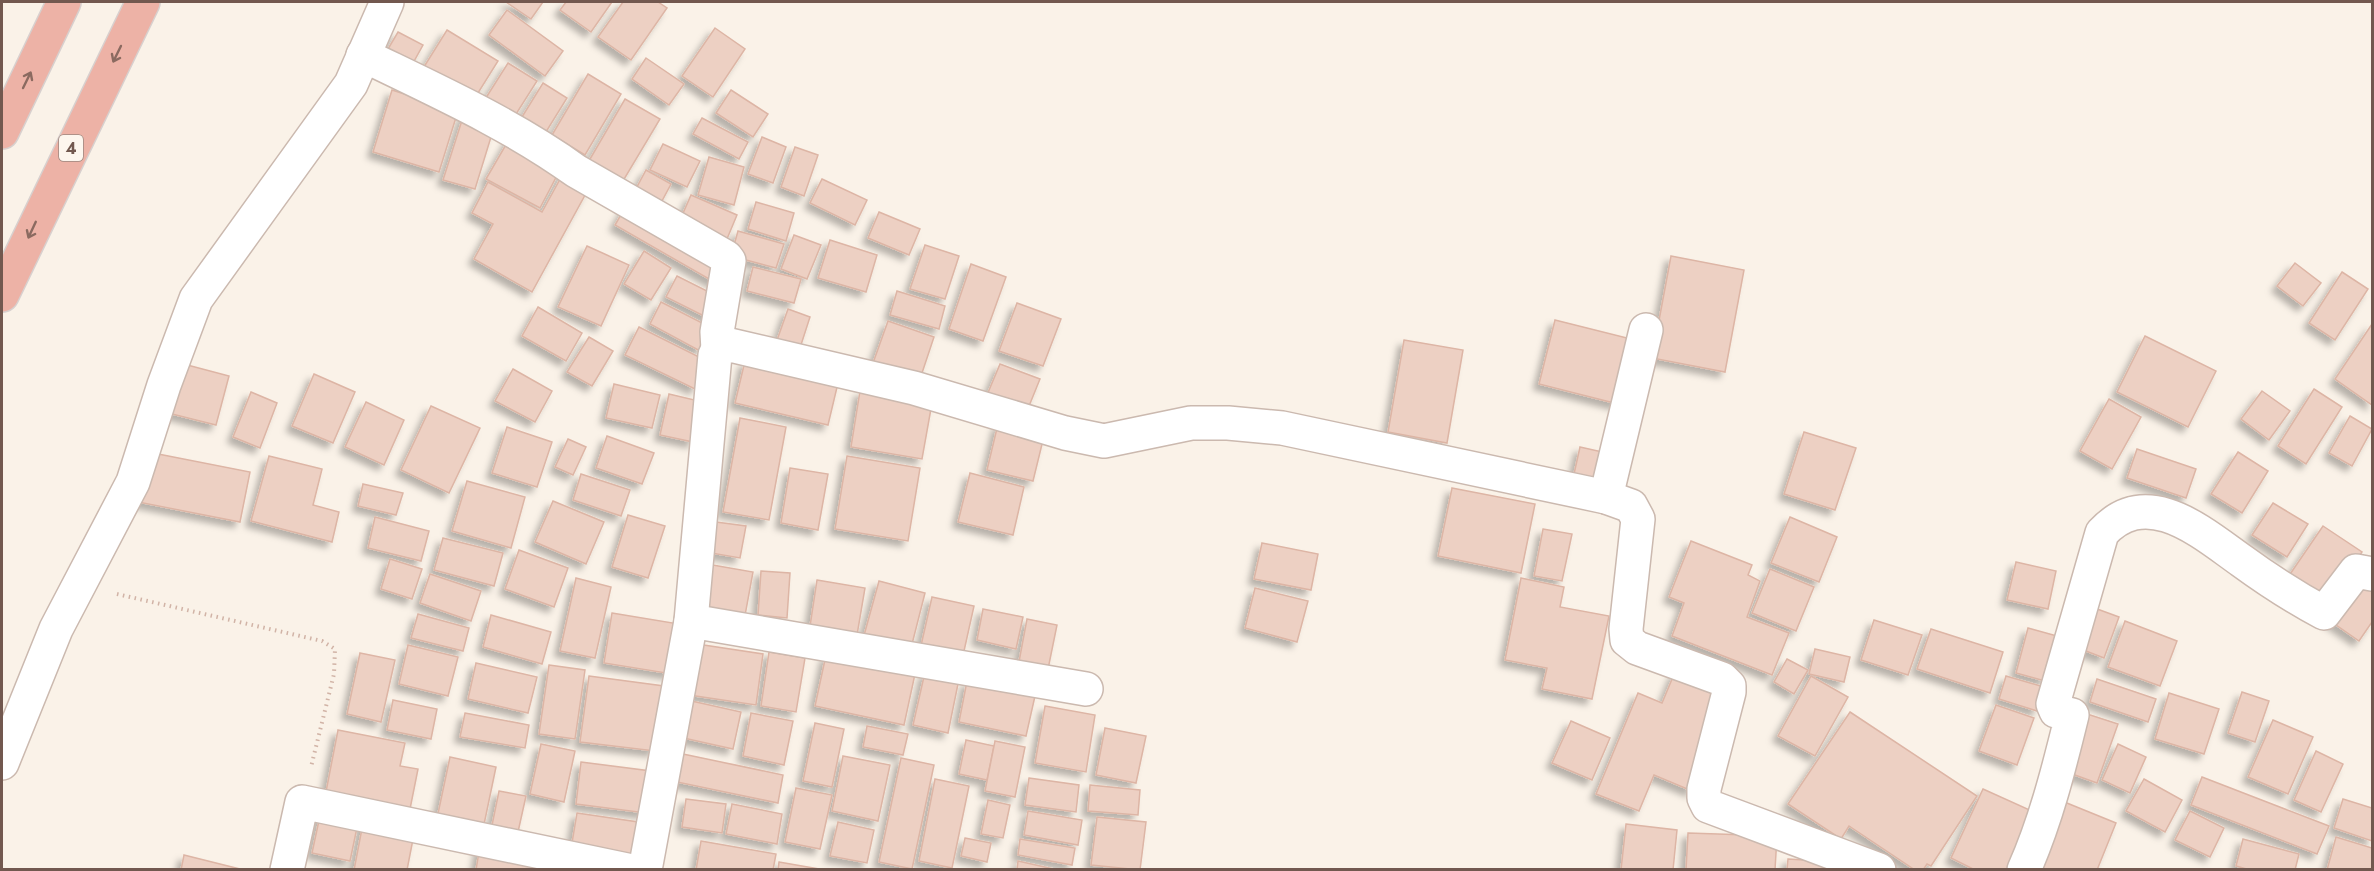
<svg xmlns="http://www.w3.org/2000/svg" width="2374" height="871" viewBox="0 0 2374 871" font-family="Jost,sans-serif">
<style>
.building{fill:#edd0c3;stroke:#ddb5a5;stroke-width:1.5;filter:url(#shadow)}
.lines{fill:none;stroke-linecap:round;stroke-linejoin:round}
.street-casing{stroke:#cbb9af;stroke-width:36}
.highway-casing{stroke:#d8d0ce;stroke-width:36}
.path{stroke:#d1b3a6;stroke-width:4;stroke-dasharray:1.5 4.5;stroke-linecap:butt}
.street{stroke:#fff;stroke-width:33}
.highway{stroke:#edb2a6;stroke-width:33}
.oneway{stroke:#8b6a60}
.labels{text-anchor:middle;stroke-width:6;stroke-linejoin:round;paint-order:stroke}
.shield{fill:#fdf6ee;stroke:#9c877f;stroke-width:1.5}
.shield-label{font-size:16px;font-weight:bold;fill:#72584f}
</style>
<defs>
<filter id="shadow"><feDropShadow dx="-5.5" dy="5.5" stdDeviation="3" flood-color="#0004"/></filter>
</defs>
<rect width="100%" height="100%" fill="#faf2e8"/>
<g class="building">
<path d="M 506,2 L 543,2 L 531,19 Z"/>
<path d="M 566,2 L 612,2 L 591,32 L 560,10 Z"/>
<path d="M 623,2 L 658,2 L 667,8 L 631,60 L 598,37 Z"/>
<path d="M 507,10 L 563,51 L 545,76 L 489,35 Z"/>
<path d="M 715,28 L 745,49 L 713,97 L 682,76 Z"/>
<path d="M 447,30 L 498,61 L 473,101 L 422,70 Z"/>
<path d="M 398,32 L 423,45 L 413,63 L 388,49 Z"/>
<path d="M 646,58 L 684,84 L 669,105 L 632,79 Z"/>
<path d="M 508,63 L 537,81 L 511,122 L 482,104 Z"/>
<path d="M 588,74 L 621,94 L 585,155 L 552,135 Z"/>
<path d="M 543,83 L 567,98 L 541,140 L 517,125 Z"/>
<path d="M 392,90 L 458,111 L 439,172 L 373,152 Z"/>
<path d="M 731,90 L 768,114 L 753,137 L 716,113 Z"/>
<path d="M 625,99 L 660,119 L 617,191 L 583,171 Z"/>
<path d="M 464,114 L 495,124 L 475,189 L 443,180 Z"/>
<path d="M 702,118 L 748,142 L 739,159 L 693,134 Z"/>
<path d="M 511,136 L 563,164 L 540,208 L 486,179 Z"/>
<path d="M 762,137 L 786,147 L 773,183 L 748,174 Z"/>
<path d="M 663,144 L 700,161 L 687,187 L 650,170 Z"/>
<path d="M 795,147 L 818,155 L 804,196 L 781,187 Z"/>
<path d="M 709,157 L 744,167 L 734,205 L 698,195 Z"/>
<path d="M 646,170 L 671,184 L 655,214 L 630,200 Z"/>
<path d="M 564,172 L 590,186 L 532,292 L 474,259 L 493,224 L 472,213 L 488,182 L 542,212 Z"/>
<path d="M 822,179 L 867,200 L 855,225 L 810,203 Z"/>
<path d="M 691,195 L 737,215 L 724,246 L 677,227 Z"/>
<path d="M 756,202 L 794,213 L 786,241 L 748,229 Z"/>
<path d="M 626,206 L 726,265 L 716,283 L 615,225 Z"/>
<path d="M 879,212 L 920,229 L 909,255 L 868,238 Z"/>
<path d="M 738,231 L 784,244 L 776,268 L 731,256 Z"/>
<path d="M 794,235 L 821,245 L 807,279 L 781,269 Z"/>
<path d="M 830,240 L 877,255 L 866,292 L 818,278 Z"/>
<path d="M 925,245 L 959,256 L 945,299 L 910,289 Z"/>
<path d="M 587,246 L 629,265 L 601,326 L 558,307 Z"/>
<path d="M 644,251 L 671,268 L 651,300 L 624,284 Z"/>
<path d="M 1671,256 L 1744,270 L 1725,372 L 1652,358 Z"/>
<path d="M 2295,263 L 2321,283 L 2303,306 L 2277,286 Z"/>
<path d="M 971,264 L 1006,277 L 983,341 L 949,329 Z"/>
<path d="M 753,267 L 801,279 L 794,303 L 747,291 Z"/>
<path d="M 2342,272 L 2368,289 L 2335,340 L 2309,323 Z"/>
<path d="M 677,276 L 721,298 L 710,319 L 666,297 Z"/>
<path d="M 897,291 L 945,306 L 939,329 L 890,315 Z"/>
<path d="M 661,302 L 712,328 L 700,351 L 650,324 Z"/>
<path d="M 1017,303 L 1061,319 L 1043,366 L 999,351 Z"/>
<path d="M 538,307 L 582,333 L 566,361 L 522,336 Z"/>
<path d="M 788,309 L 810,317 L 799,351 L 776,343 Z"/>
<path d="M 1555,320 L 1635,340 L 1618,404 L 1539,384 Z"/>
<path d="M 888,321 L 934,337 L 920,379 L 873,363 Z"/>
<path d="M 2372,324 L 2372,405 L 2335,379 Z"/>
<path d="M 639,327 L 709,362 L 695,389 L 625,355 Z"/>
<path d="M 2145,336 L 2216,371 L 2188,427 L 2117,392 Z"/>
<path d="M 589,337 L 613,351 L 592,386 L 567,372 Z"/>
<path d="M 1404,340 L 1463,350 L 1447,443 L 1388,432 Z"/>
<path d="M 745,361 L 838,383 L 828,425 L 735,403 Z"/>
<path d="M 176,362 L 229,376 L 216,425 L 164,412 Z"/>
<path d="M 1000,364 L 1040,379 L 1027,411 L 987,395 Z"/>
<path d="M 513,369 L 552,391 L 535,422 L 495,401 Z"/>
<path d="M 314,374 L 355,392 L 333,443 L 292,426 Z"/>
<path d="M 614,384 L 660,395 L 652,428 L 606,418 Z"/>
<path d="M 2314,389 L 2342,407 L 2306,464 L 2278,446 Z"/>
<path d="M 860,391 L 932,403 L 922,459 L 851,447 Z"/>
<path d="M 2262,391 L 2290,411 L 2269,440 L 2241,419 Z"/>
<path d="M 251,392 L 277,403 L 260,448 L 233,437 Z"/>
<path d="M 669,394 L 703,402 L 693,442 L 660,435 Z"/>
<path d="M 2109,399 L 2141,417 L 2112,469 L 2080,451 Z"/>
<path d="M 366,402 L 404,420 L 384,465 L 345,447 Z"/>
<path d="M 431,406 L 480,428 L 449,493 L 401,470 Z"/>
<path d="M 2350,416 L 2372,429 L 2352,466 L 2329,453 Z"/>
<path d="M 740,418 L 786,427 L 769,520 L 723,512 Z"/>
<path d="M 998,424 L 1044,436 L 1033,481 L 987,470 Z"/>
<path d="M 507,427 L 552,442 L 537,487 L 492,473 Z"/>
<path d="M 1804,432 L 1856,448 L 1835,510 L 1784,494 Z"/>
<path d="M 607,436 L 654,453 L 642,484 L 596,468 Z"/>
<path d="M 568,439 L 586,447 L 573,475 L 555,467 Z"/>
<path d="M 1580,447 L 1607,453 L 1599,489 L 1572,483 Z"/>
<path d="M 2137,449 L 2196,469 L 2186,498 L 2127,478 Z"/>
<path d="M 148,452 L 250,472 L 240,522 L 138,502 Z"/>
<path d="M 2238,452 L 2268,471 L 2242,513 L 2211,494 Z"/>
<path d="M 269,456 L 322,469 L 313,505 L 339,512 L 332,542 L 251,521 Z"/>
<path d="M 847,456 L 920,468 L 908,541 L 835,529 Z"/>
<path d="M 790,468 L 828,474 L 818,530 L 781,523 Z"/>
<path d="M 970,473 L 1024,487 L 1013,535 L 958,522 Z"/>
<path d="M 581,474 L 630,490 L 621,516 L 573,500 Z"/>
<path d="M 467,481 L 525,497 L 511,548 L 452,531 Z"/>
<path d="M 363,484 L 403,493 L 396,515 L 358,506 Z"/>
<path d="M 1452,488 L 1535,504 L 1521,573 L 1438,556 Z"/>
<path d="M 553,501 L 604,522 L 586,564 L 535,542 Z"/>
<path d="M 2273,503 L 2308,524 L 2287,557 L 2252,535 Z"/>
<path d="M 628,515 L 665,526 L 648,578 L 612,567 Z"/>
<path d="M 375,517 L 429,531 L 421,561 L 368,548 Z"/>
<path d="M 1790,517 L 1837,537 L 1819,582 L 1771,563 Z"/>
<path d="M 716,522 L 746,526 L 740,558 L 711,553 Z"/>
<path d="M 2323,526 L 2362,552 L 2325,606 L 2286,580 Z"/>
<path d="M 1543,529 L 1572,534 L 1562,581 L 1534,576 Z"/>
<path d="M 443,538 L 503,553 L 494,586 L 434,570 Z"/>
<path d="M 1691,541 L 1752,565 L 1748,575 L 1760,581 L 1747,617 L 1789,633 L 1772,675 L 1672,636 L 1684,603 L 1669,597 Z"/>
<path d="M 1262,543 L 1318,554 L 1311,590 L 1254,579 Z"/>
<path d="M 519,550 L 568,568 L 554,607 L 505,589 Z"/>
<path d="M 390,559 L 422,569 L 412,599 L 381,589 Z"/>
<path d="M 2016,562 L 2056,571 L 2048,609 L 2007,600 Z"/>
<path d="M 707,564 L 753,572 L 744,621 L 698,613 Z"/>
<path d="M 1770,569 L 1814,587 L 1796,631 L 1752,613 Z"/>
<path d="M 761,571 L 790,573 L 787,618 L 758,615 Z"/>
<path d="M 430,574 L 481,591 L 471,621 L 420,603 Z"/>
<path d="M 576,578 L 611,587 L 595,658 L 560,651 Z"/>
<path d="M 1521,578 L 1564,587 L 1560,607 L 1609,616 L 1592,699 L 1542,689 L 1547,668 L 1505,660 Z"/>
<path d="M 2357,579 L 2372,589 L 2372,622 L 2359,641 L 2329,620 Z"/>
<path d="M 817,580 L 865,588 L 856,641 L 809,633 Z"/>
<path d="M 879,581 L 925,593 L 910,652 L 863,639 Z"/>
<path d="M 1255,588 L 1308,601 L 1297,642 L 1245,628 Z"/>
<path d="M 932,597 L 974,606 L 962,660 L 920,650 Z"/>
<path d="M 2089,606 L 2119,617 L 2104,658 L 2073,646 Z"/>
<path d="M 983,609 L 1023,617 L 1016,649 L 977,640 Z"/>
<path d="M 612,613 L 679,624 L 672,674 L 604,663 Z"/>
<path d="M 418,614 L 469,628 L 463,651 L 411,638 Z"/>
<path d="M 491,615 L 551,632 L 542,664 L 483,647 Z"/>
<path d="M 1027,619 L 1057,625 L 1047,674 L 1018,667 Z"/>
<path d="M 1874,620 L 1922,635 L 1908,675 L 1861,660 Z"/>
<path d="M 2125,621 L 2177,641 L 2160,686 L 2108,667 Z"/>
<path d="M 2028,628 L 2057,636 L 2045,681 L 2016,673 Z"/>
<path d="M 1931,629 L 2003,652 L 1990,693 L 1917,669 Z"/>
<path d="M 697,644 L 763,654 L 756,705 L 689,695 Z"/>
<path d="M 408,645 L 458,657 L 448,696 L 399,684 Z"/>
<path d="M 1815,649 L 1850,657 L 1844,682 L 1809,674 Z"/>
<path d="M 769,652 L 805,658 L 796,712 L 761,706 Z"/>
<path d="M 360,653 L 395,660 L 381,722 L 347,714 Z"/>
<path d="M 826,655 L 915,674 L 904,725 L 815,706 Z"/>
<path d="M 1787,659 L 1808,670 L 1794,694 L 1774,682 Z"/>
<path d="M 476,663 L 537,677 L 528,713 L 468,699 Z"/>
<path d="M 549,665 L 585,670 L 575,739 L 539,734 Z"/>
<path d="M 925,672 L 959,679 L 948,733 L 913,725 Z"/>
<path d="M 1675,672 L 1722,691 L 1692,791 L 1654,775 L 1639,811 L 1596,794 L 1638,693 L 1662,703 Z"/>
<path d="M 589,676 L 664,686 L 655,751 L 580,742 Z"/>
<path d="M 1811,676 L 1848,697 L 1815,756 L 1778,736 Z"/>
<path d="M 2006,676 L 2044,687 L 2037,711 L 1999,699 Z"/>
<path d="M 2097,679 L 2156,699 L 2148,722 L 2090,702 Z"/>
<path d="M 967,681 L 1035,696 L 1026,736 L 959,722 Z"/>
<path d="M 2242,692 L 2269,701 L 2255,742 L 2228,733 Z"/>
<path d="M 2169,693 L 2219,709 L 2204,754 L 2155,739 Z"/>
<path d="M 393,700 L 437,709 L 431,739 L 387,730 Z"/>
<path d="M 687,700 L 741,712 L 733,749 L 679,737 Z"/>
<path d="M 1996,705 L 2034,718 L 2017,765 L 1979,751 Z"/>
<path d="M 1045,706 L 1095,715 L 1086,772 L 1035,763 Z"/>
<path d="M 1850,712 L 1977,796 L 1931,866 L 1927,864 L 1923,870 L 1915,870 L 1849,826 L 1841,839 L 1788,804 Z"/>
<path d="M 2081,712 L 2118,724 L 2097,783 L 2061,770 Z"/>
<path d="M 465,713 L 529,725 L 525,748 L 460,737 Z"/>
<path d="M 751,713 L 793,721 L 784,765 L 743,756 Z"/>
<path d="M 2273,720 L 2313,737 L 2288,794 L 2248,777 Z"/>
<path d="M 1571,721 L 1610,738 L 1592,780 L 1552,763 Z"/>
<path d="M 815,723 L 844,729 L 832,787 L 803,781 Z"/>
<path d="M 867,726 L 908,734 L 903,755 L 863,747 Z"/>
<path d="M 1105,728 L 1146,736 L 1136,783 L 1096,775 Z"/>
<path d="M 338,730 L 405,743 L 400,766 L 418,769 L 408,819 L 324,802 Z"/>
<path d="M 966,740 L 994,746 L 987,780 L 959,774 Z"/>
<path d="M 995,741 L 1025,747 L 1015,797 L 985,791 Z"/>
<path d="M 541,744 L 575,751 L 564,802 L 530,794 Z"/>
<path d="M 2118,744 L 2146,757 L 2130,793 L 2102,780 Z"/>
<path d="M 2316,751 L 2343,764 L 2321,812 L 2294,800 Z"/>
<path d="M 683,754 L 783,775 L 778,803 L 677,782 Z"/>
<path d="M 843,756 L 890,765 L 878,821 L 832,811 Z"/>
<path d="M 450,757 L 496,767 L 482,834 L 436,823 Z"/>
<path d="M 901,758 L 934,765 L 912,869 L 879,862 Z"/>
<path d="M 581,762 L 651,771 L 646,813 L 576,804 Z"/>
<path d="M 2202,777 L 2329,826 L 2317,854 L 2191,805 Z"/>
<path d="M 1029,778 L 1079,785 L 1076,812 L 1025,805 Z"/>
<path d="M 935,779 L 969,786 L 952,868 L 919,861 Z"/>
<path d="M 2144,779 L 2182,800 L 2165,832 L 2126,811 Z"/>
<path d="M 1090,785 L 1140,790 L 1138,815 L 1088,811 Z"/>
<path d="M 796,788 L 832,795 L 820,849 L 785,842 Z"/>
<path d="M 1983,789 L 2043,816 L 2018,870 L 1975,870 L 1951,858 Z"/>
<path d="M 499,791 L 526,796 L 516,841 L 490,835 Z"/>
<path d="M 686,799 L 726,804 L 722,833 L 682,827 Z"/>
<path d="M 2057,799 L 2116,823 L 2097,870 L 2028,870 Z"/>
<path d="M 2343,799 L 2372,808 L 2372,841 L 2334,828 Z"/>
<path d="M 988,800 L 1010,805 L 1003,838 L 981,834 Z"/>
<path d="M 732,804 L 782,814 L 777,844 L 726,834 Z"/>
<path d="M 321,811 L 359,818 L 350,861 L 312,853 Z"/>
<path d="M 1028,811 L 1082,820 L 1078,845 L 1024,835 Z"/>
<path d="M 2190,811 L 2224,828 L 2210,857 L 2175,840 Z"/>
<path d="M 577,813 L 645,823 L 638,866 L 570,855 Z"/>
<path d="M 1097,817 L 1146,822 L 1140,870 L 1091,865 Z"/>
<path d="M 364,818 L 415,829 L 407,870 L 354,870 Z"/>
<path d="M 838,822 L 874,830 L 867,863 L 830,856 Z"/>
<path d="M 1626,824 L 1677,830 L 1673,870 L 1621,870 Z"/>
<path d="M 1688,833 L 1777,836 L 1775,870 L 1686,870 Z"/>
<path d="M 2336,837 L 2372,848 L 2372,870 L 2327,870 Z"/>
<path d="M 965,838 L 991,843 L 987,862 L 961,856 Z"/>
<path d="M 1020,839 L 1075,848 L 1072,865 L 1018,855 Z"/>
<path d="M 2243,839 L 2299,854 L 2295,870 L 2250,870 L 2236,866 Z"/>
<path d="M 701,841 L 776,854 L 773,870 L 696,870 Z"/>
<path d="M 480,846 L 617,870 L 476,870 Z"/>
<path d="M 184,855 L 244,870 L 181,870 Z"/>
<path d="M 1788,859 L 1837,862 L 1836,870 L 1787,870 Z"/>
<path d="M 1018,861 L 1058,870 L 1017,870 Z"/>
<path d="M 779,862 L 825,870 L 778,870 Z"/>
</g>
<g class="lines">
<defs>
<g id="street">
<path d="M 363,55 C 435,90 511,124 576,171 L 726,257 L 729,261 L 717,332 L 718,350"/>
<path d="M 1606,497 L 1646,330"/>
<path d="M 691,621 L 1086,689"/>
<path d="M 2,763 L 56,629 L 133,482 L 164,385 L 196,299 L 351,84 L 387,2"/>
<path d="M 287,870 L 302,802 L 627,870"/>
<path d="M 645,870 L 691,621 L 715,355 L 718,350 L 730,345 L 914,388 L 1065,433 L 1104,441 L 1191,423 L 1228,423 L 1282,428 L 1606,497 L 1631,506 L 1638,519 L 1626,629 L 1627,640 L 1637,648 L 1722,679 L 1729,686 L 1729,692 L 1704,789 L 1704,798 L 1708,806 L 1879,870"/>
<path d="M 2024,870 C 2046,820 2059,768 2072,715 L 2056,711 L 2053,704 L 2102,533 C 2147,484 2201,532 2242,561 C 2268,580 2296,598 2324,613 L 2356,571 L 2372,574"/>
</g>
<g id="highway">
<path d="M 2,132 L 64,2"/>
<path d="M 2,295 L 143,2"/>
</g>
</defs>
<use href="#street" class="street-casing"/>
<use href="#highway" class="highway-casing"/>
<path class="path" d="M 117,594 L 322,641 L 335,649 L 334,674 L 311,767"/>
<use href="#street" class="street"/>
<use href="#highway" class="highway"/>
</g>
<defs><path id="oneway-shaft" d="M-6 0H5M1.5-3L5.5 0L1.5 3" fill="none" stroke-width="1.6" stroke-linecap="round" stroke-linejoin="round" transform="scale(1.5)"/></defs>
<g class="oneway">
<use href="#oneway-shaft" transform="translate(117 54) rotate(116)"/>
<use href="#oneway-shaft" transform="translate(27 80) rotate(-64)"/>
<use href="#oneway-shaft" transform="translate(32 230) rotate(115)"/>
</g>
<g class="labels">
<rect class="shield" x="59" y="135" width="24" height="26" rx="4.5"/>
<g class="shield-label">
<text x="71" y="154">4</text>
</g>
</g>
<rect width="2374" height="871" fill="none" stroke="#72584f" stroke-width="6"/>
</svg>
